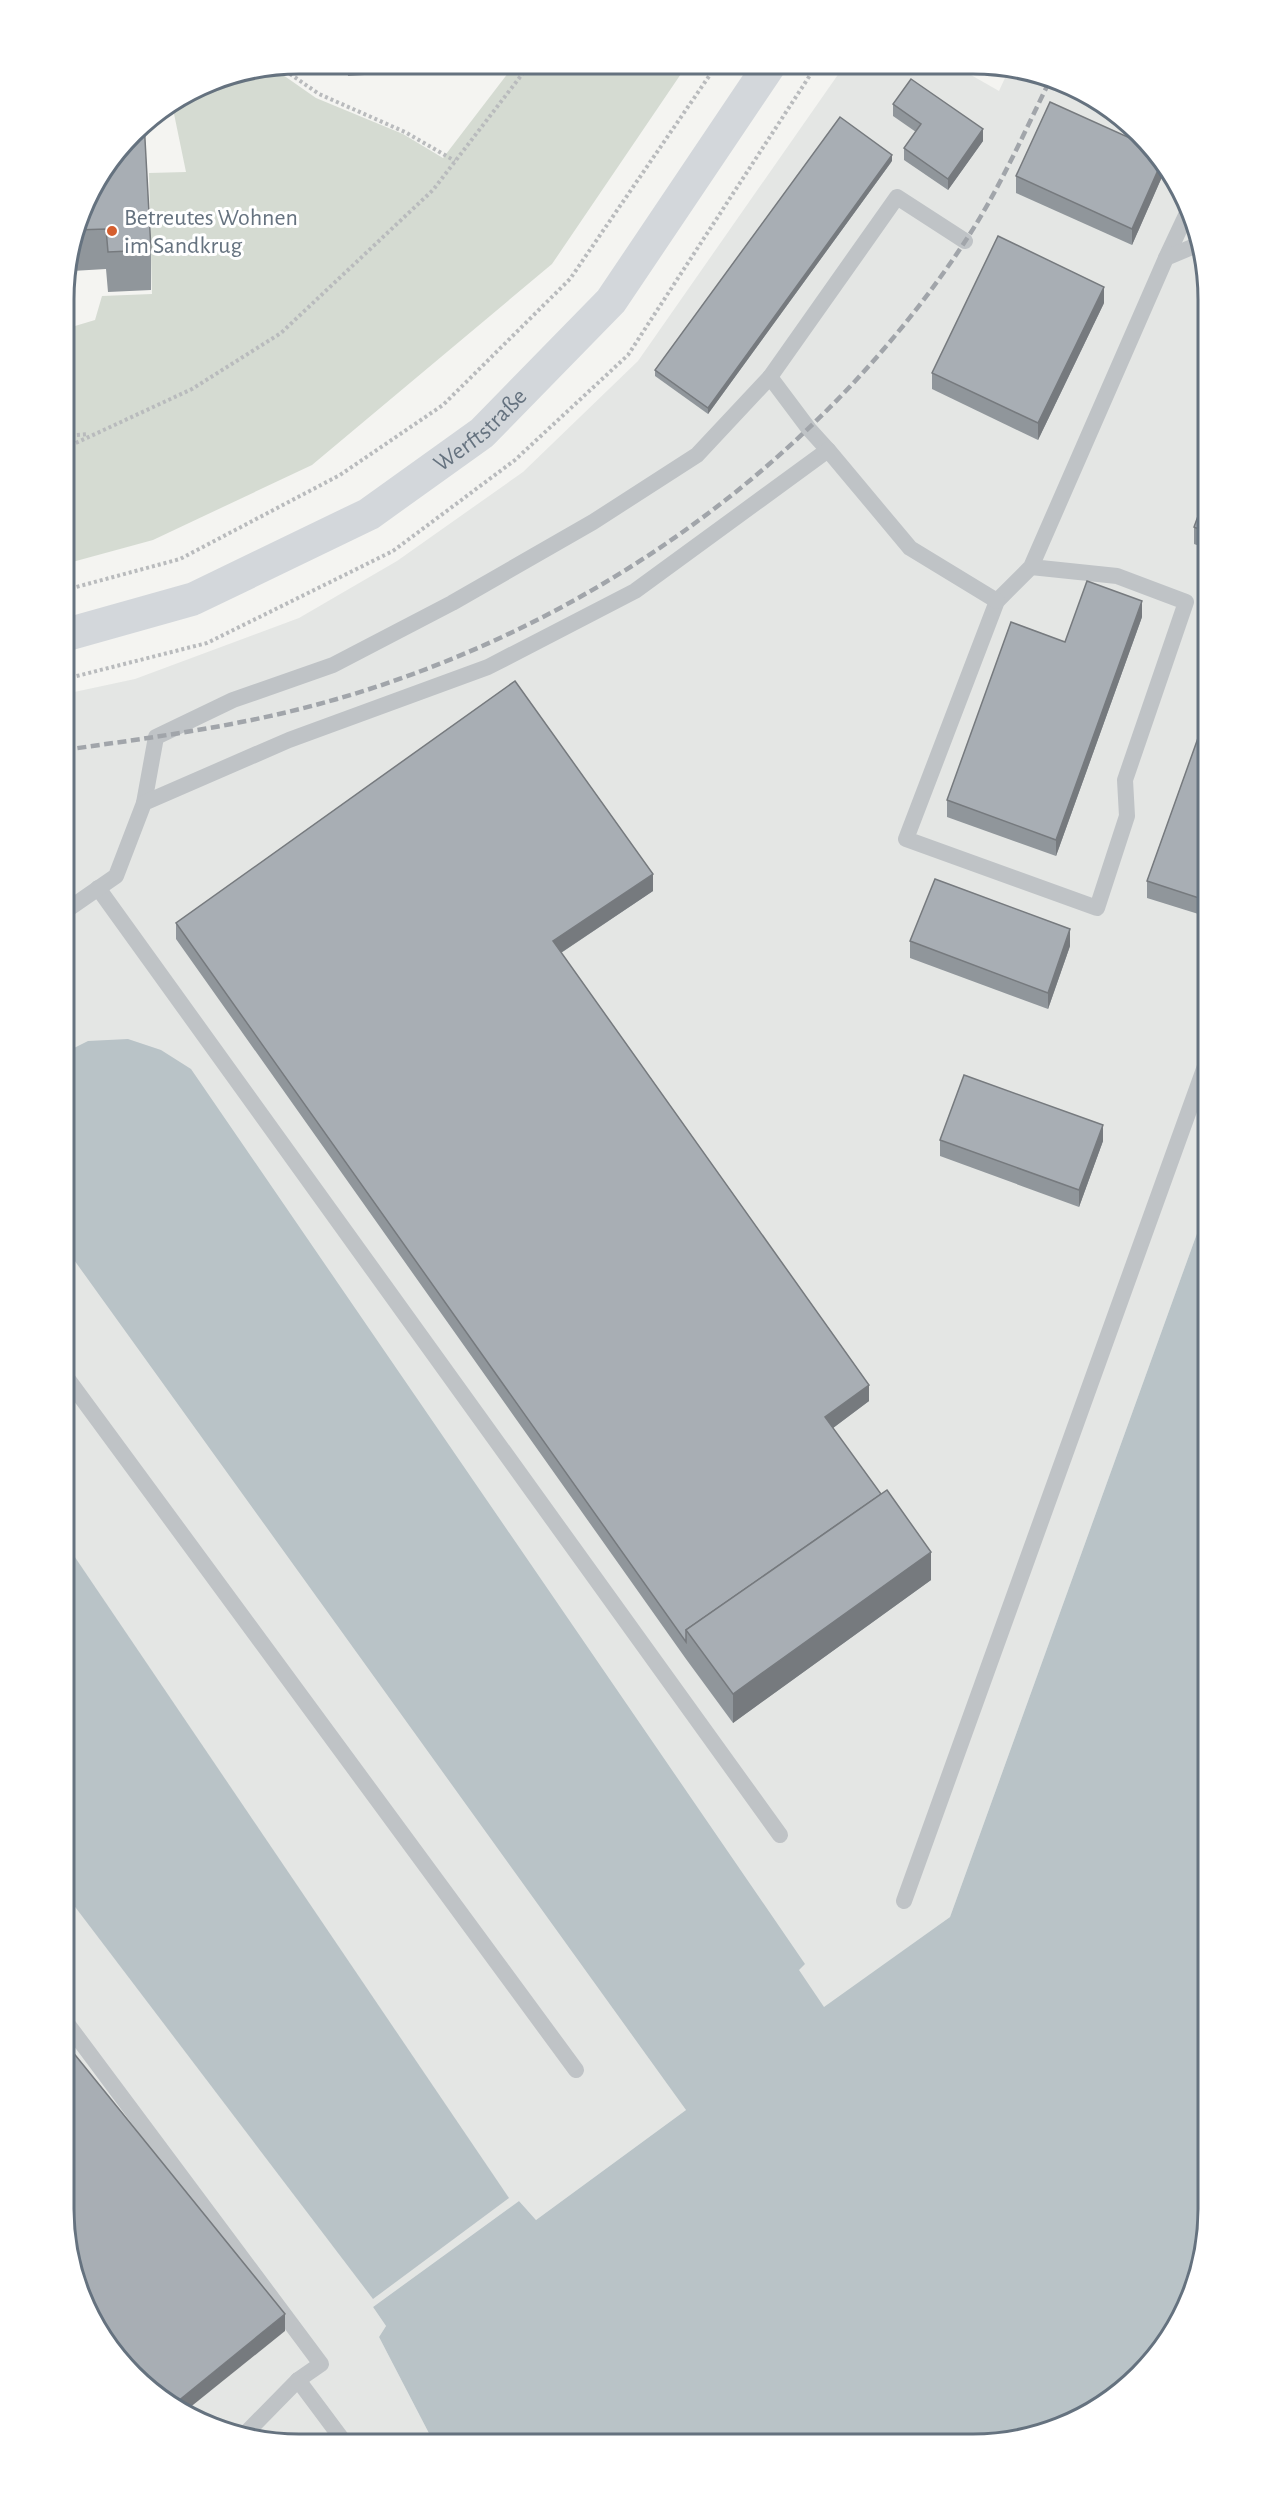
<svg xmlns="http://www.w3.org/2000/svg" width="1271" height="2508" viewBox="0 0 1271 2508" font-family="'Alegreya Sans',sans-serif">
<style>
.built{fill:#e4e6e4}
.green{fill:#d5dbd2}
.water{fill:#b9c3c7}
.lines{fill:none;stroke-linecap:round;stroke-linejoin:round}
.path{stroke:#b9bbbd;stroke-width:4;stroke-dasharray:3 3;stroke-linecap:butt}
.service{stroke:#bfc3c6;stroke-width:16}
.secondary{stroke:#d3d7db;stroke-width:33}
.rail{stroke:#a1a5aa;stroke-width:4.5;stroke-dasharray:9 4.5;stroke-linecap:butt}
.wall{fill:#90969b}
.shaded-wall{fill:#767a7e}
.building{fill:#a8aeb4;stroke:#767a7e;stroke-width:1.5}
.poi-dot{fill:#d55f2f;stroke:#fff;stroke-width:2}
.labels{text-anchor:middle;stroke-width:6;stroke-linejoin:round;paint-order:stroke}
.poi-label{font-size:24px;fill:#65727f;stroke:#fff;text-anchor:start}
.street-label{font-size:24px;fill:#65727f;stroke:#fff}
.rim{fill:none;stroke:#65727f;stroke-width:3}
</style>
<rect width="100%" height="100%" fill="#f4f4f1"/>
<path class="built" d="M 844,66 L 957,67 L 999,91 L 1010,67 L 1018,67 L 1076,87 L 1128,122 L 1169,168 L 1196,223 L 1208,298 L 1208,1203 L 950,1917 L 824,2008 L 812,1991 L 675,2094 L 686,2110 L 536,2220 L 519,2201 L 373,2307 L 386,2326 L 379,2337 L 434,2443 L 267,2443 L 195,2421 L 143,2387 L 103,2341 L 75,2285 L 63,2210 L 65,694 L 135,679 L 299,618 L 397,561 L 523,472 L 638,361 Z"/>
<path class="green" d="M 515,64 L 687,65 L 552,264 L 312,465 L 153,540 L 65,564 L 65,329 L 95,320 L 102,296 L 152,294 L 149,173 L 186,172 L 172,104 L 209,81 L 273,68 L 316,98 L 403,134 L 443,158 Z"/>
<g class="water">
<path d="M 128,1039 L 161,1050 L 191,1069 L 805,1964 L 799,1970 L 824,2007 L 950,1917 L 1208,1203 L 1207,2225 L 1190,2299 L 1159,2353 L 1104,2405 L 1048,2433 L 973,2445 L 434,2443 L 379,2337 L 386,2326 L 373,2307 L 519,2201 L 536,2220 L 686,2110 L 64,1246 L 64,1053 L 88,1041 Z"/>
<path d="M 64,1541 L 509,2198 L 373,2299 L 63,1891 Z"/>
</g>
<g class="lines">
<g class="path">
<path d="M 280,67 L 319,94 L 405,132 L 455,161"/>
<path d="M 65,436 L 88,434"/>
<path d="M 65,448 L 192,389 L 281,333 L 433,190 L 530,64"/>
<path d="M 65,590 L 180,559 L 340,475 L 443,405 L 570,279 L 716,66"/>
<path d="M 65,679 L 207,643 L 393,551 L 515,460 L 628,355 L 816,66"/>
</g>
<g class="service">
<path d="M 1166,258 L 1189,209"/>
<path d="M 770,377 L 897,197 L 965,241"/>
<path d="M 1031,567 L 1117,576 L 1186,602 L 1125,780 L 1127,816 L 1097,908 L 906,839 L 997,601 L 1031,567 L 1166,258 L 1199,244"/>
<path d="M 144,803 L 156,737 L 233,700 L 333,665 L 452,603 L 593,522 L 697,455 L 770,377 L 809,429 L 828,450"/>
<path d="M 98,888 L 780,1835"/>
<path d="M 64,912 L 116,876 L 144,803 L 289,740 L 488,667 L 635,591 L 828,450 L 910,548 L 997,601"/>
<path d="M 64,1374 L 576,2070"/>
<path d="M 904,1901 L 1208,1058"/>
<path d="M 63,2018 L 321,2364 L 298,2380 L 243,2436"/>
<path d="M 298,2380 L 345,2443"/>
</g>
<path class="secondary" id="s1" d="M 65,635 L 193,599 L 369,514 L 482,433 L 611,301 L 769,66"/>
<path class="rail" d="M 64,750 C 156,737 248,725 337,699 C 592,625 820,462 966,240 C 999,190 1024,133 1051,78"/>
</g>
<g class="wall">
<path d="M 298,63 L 319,63 L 295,65 L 295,64 Z"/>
<path d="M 347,63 L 397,64 L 397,73 L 348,76 Z"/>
<path d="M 893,104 L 983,141 L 948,190 L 904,160 L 904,148 L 916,132 L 893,116 Z"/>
<path d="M 892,161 L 708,414 L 655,376 L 655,370 Z"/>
<path d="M 1165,164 L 1165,170 L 1132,245 L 1016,193 L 1016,176 Z"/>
<path d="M 87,194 L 151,250 L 151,290 L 108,292 L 106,269 L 72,271 L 72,278 L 65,278 L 65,268 Z"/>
<path d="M 1104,303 L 1038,440 L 932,389 L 932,373 Z"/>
<path d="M 1208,489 L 1208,549 L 1194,544 L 1194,527 Z"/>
<path d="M 1142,617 L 1056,856 L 947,817 L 947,800 L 1065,642 Z"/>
<path d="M 1208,710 L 1208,917 L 1147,898 L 1147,881 Z"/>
<path d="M 653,891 L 561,953 L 869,1401 L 833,1428 L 931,1580 L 733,1723 L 686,1659 L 176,939 L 176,923 Z"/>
<path d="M 910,941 L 1070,946 L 1048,1009 L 910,958 Z"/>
<path d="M 940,1140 L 1103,1141 L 1079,1207 L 940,1156 Z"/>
</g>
<g class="shaded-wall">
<path d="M 983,129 L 983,141 L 948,190 L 948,179 Z"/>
<path d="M 892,155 L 892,161 L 708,414 L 708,408 Z"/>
<path d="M 1162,161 L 1165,164 L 1165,170 L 1132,245 L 1132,229 Z"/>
<path d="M 1104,287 L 1104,303 L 1038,440 L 1038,423 Z"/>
<path d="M 1142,601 L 1142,617 L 1056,856 L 1056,840 Z"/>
<path d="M 653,874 L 653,891 L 553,958 L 553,941 Z"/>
<path d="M 1070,929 L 1070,946 L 1048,1009 L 1048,993 Z"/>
<path d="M 1103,1125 L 1103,1141 L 1079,1207 L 1079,1190 Z"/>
<path d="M 869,1385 L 869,1401 L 825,1434 L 825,1417 Z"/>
<path d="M 931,1552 L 931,1580 L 733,1723 L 733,1694 Z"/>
<path d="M 285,2314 L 285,2331 L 183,2413 L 172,2406 Z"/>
</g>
<g class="building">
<path d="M 911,79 L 983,129 L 948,179 L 904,148 L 921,124 L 893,104 Z"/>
<path d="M 1050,102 L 1150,147 L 1162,161 L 1132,229 L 1016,176 Z"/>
<path d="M 840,117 L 892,155 L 708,408 L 655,370 Z"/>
<path d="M 144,121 L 151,250 L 108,252 L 106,229 L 76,230 L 87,194 Z"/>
<path d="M 998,236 L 1104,287 L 1038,423 L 932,373 Z"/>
<path d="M 1208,489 L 1208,533 L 1194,527 Z"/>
<path d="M 1087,581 L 1142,601 L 1056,840 L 947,800 L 1011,622 L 1065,642 Z"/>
<path d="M 515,681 L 653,874 L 553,941 L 869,1385 L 825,1417 L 881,1494 L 686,1630 L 686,1642 L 176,923 Z"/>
<path d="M 1208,710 L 1208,901 L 1147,881 Z"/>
<path d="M 935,879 L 1070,929 L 1048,993 L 910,941 Z"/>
<path d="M 964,1075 L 1103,1125 L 1079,1190 L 940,1140 Z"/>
<path d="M 887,1490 L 931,1552 L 733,1694 L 686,1630 Z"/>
<path d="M 63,2040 L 285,2314 L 172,2406 L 143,2387 L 103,2341 L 75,2285 L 63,2210 Z"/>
</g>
<circle class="poi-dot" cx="112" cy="231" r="6"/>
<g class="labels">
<g class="poi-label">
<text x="124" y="225">Betreutes Wohnen<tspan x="124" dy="28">im Sandkrug</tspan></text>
</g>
<g class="street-label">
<text dy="8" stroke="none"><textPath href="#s1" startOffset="468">Werftstraße</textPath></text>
</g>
</g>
<path d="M0 0H1271V2508H0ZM299 74H973A225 225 0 0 1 1198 299V2209A225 225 0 0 1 973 2434H299A225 225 0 0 1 74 2209V299A225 225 0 0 1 299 74Z" fill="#fff" fill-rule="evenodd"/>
<path class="rim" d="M299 74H973A225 225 0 0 1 1198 299V2209A225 225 0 0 1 973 2434H299A225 225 0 0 1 74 2209V299A225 225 0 0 1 299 74Z"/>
</svg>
